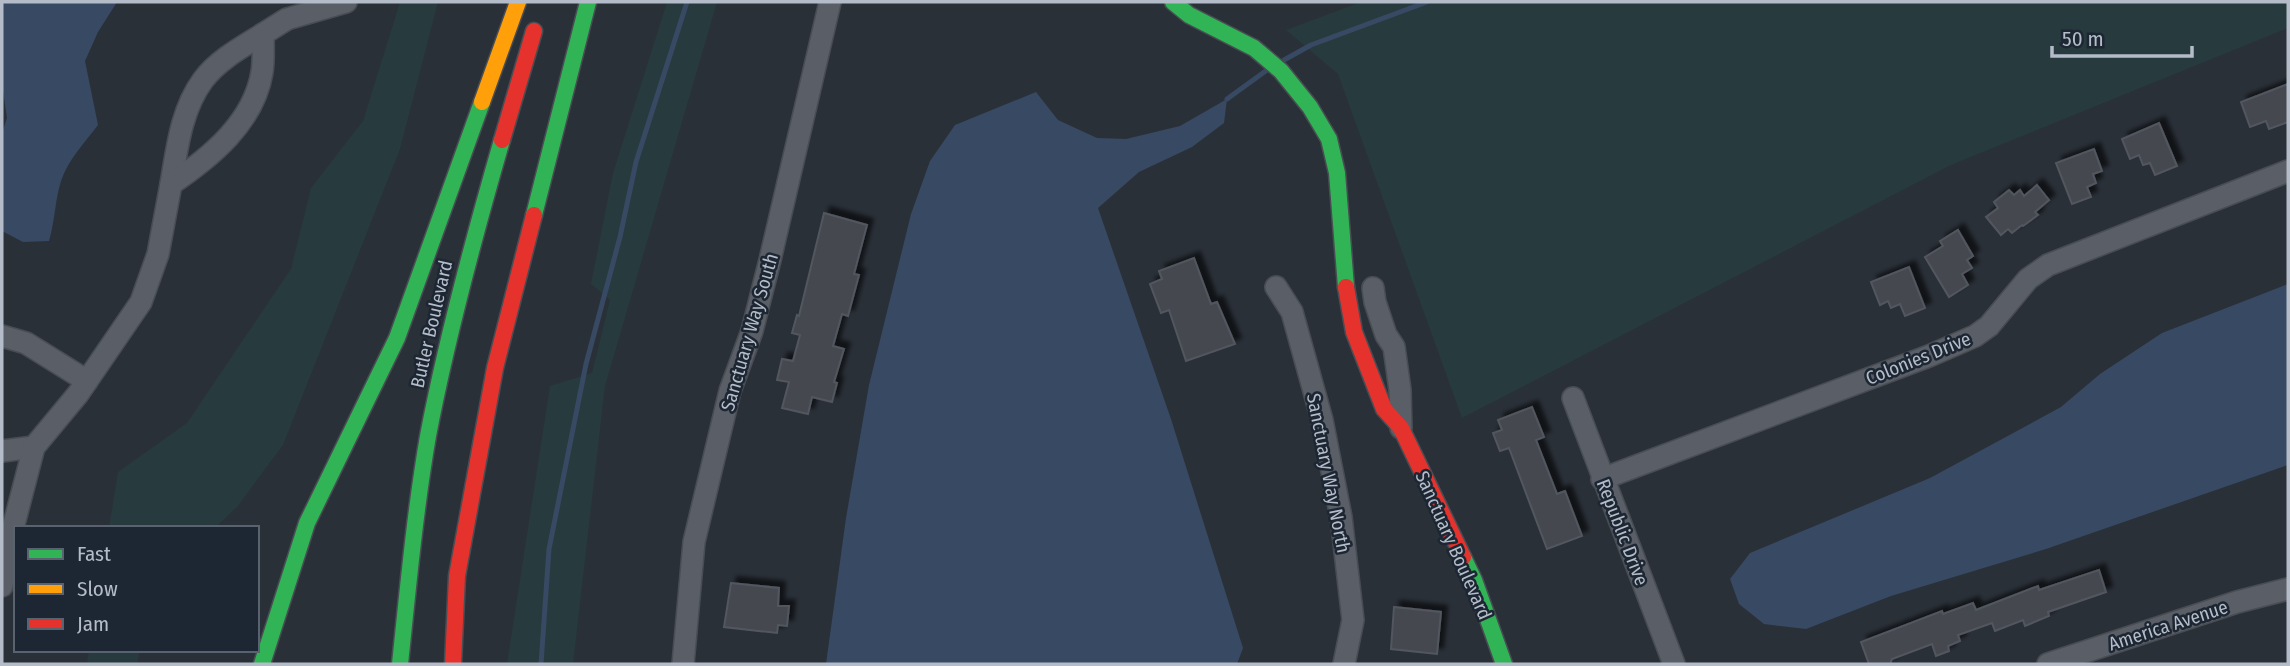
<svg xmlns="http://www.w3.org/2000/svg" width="2290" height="666" viewBox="0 0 2290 666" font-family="'Fira Sans Condensed',sans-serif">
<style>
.green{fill:#273a3e}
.water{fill:#384963}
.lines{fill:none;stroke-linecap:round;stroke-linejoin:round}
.stream{stroke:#384963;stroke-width:5}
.building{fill:#444950;stroke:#52575f;stroke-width:2;filter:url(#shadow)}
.street-casing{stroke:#484c53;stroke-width:24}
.fast-casing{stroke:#484c53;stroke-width:19}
.slow-casing{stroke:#484c53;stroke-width:19}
.jam-casing{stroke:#484c53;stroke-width:19}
.street{stroke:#5a5e66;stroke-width:21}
.fast{stroke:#30b455;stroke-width:16}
.slow{stroke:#ff9f0a;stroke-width:16}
.jam{stroke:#e5322d;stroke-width:16}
.labels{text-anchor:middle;stroke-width:5;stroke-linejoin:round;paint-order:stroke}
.street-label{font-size:19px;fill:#b4bcc9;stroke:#1d2633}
</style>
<defs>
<filter id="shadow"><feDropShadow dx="6" dy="-6" stdDeviation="2" flood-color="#0009"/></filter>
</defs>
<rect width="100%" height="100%" fill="#2a3038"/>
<g class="green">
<path d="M 400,2 L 438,2 L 400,149 L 283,445 L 237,507 L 215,528 L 109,528 L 118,472 L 187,423 L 291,269 L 311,188 L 363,121 Z"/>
<path d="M 667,2 L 717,2 L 605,386 L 573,664 L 507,664 L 550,386 L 592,373 L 610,300 L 591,284 L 613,173 Z"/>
<path d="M 1361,2 L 2288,2 L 2288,28 L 1951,165 L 1462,418 L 1338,74 L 1286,30 Z"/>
<path d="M 89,650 L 140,650 L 137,664 L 87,664 Z"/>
</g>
<g class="water">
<path d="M 2,2 L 117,2 L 98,32 L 85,61 L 98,125 C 85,142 68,160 61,181 C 55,200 55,221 49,241 L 23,242 L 2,231 L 2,133 L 7,118 L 2,84 Z"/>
<path d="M 1036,92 L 1058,120 L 1097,138 L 1126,139 L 1180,126 L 1227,99 L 1224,123 L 1192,147 L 1139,172 L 1098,208 L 1171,419 L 1243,648 L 1237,664 L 826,664 L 846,518 L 869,385 L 911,214 L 930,161 L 955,125 Z"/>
<path d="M 2288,284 L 2288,465 L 2046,549 L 1891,596 L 1806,629 L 1764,624 L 1739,604 L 1730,579 L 1750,553 L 1930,478 L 2061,407 L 2100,374 L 2162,333 Z"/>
</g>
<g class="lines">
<g class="stream">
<path d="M 1284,60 L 1311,45 L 1427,2"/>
<path d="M 1227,99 L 1267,70"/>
<path d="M 541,664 L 549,549 L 586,364 L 620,237 L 636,162 L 687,2"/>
</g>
</g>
<g class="building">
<path d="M 2288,84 L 2288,122 L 2269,129 L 2266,121 L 2250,127 L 2241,102 Z"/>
<path d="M 2159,123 L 2177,166 L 2155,175 L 2150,163 L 2143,165 L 2139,155 L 2130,159 L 2122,139 Z"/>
<path d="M 2094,149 L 2102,171 L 2093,174 L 2096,183 L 2087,187 L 2091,197 L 2072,204 L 2056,163 Z"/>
<path d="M 2037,185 L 2049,200 L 2035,212 L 2038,215 L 2023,226 L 2022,225 L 2012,233 L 2008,229 L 2001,235 L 1986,217 L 1998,208 L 1994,202 L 2009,190 L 2014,195 L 2020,190 L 2024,196 Z"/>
<path d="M 824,213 L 867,225 L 854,274 L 859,275 L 848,316 L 842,314 L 833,346 L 844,349 L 834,382 L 837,383 L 832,402 L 812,397 L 808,414 L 782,408 L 789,382 L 777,380 L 782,359 L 793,361 L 800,335 L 792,333 L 797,315 L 799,316 Z"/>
<path d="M 1958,230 L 1973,256 L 1967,260 L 1972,268 L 1962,274 L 1968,285 L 1949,297 L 1925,257 L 1943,246 L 1940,241 Z"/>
<path d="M 1194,258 L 1211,304 L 1217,302 L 1235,344 L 1186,361 L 1169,310 L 1161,313 L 1150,284 L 1162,279 L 1159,271 Z"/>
<path d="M 1909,267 L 1925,308 L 1905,316 L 1900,304 L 1891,308 L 1888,301 L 1880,305 L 1871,282 Z"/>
<path d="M 1532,407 L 1544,437 L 1536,440 L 1557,494 L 1565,491 L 1582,536 L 1547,549 L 1509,448 L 1500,451 L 1493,433 L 1502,430 L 1498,420 Z"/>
<path d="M 2099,570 L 2106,592 L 2048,612 L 2049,616 L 2025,626 L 2023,620 L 1995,631 L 1992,623 L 1958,635 L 1960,641 L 1948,646 L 1949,651 L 1936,656 L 1932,644 L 1892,659 L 1890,664 L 1869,664 L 1861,642 L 1942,611 L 1943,614 L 1973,603 L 1976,610 L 2038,586 L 2039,590 Z"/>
<path d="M 731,583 L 779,588 L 778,606 L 789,606 L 787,626 L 778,625 L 777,633 L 724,627 Z"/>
<path d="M 1394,607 L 1441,612 L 1437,654 L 1391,649 Z"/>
</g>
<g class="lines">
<defs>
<g id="street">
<path d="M 171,184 C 177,149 181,110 203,80 C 218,60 242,47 263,34"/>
<path d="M 1276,287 L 1292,312 L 1322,420 L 1341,517 L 1353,620 L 1344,664"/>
<path d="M 1373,288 L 1375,302 L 1386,335 L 1394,347 L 1400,390 L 1401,428"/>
<path d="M 2,336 L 26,343 L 87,381"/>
<path d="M 1573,398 L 1674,664"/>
<path d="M 2,451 L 34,447"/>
<path d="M 1602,479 L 1929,356 L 1975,336 L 1989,326 L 2028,279 L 2048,265 L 2288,171"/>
<path d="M 2,586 L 7,551 L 34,447 L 78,394 L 141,302 L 158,254 L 171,184 C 211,157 254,122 262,72 C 264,60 263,46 263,34 L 287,19 L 346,2"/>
<path d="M 683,664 L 694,542 L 730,391 L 752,331 L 770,260 L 830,2"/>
<path d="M 2048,664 L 2237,602 L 2288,589"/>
</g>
<g id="fast">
<path d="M 1173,2 L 1189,15 L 1254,48 L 1281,71 L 1310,107 L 1329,139 L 1337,173 L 1346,287"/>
<path d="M 534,215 L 588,2"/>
<path d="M 1463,557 L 1474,580 L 1504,664"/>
<path d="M 262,664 L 307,523 L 397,338 L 482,102"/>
<path d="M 400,664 C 408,588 415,511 428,436 C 447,336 474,237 502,140"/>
</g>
<path id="slow" d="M 482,102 L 518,2"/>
<g id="jam">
<path d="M 502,140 L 534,31"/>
<path d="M 1346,287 L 1354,332 L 1384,409 L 1401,428 L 1463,557"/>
<path d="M 453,664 L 457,576 L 495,368 L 534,215"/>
</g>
</defs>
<use href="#street" class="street-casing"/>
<use href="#fast" class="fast-casing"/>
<use href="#slow" class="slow-casing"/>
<use href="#jam" class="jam-casing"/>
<use href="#street" class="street"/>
<use href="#fast" class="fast"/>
<use href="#slow" class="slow"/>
<use href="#jam" class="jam"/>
</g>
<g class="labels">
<g class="street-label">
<text transform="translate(431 324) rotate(-77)" y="7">Butler Boulevard</text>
<text transform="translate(749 332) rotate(-74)" y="7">Sanctuary Way South</text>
<text transform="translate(1918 358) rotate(-22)" y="7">Colonies Drive</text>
<text transform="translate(1329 473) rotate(79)" y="7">Sanctuary Way North</text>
<text transform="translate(1623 532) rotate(69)" y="7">Republic Drive</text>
<text transform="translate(1454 545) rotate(66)" y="7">Sanctuary Boulevard</text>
<text transform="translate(2168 625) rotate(-18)" y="7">America Avenue</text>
</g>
</g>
<rect width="2290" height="666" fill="none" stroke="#b4bcc9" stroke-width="7"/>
<rect x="14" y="526" width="245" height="126" fill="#1d2633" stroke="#59626f" stroke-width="2"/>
<rect x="28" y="549" width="35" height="10" fill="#30b455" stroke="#59626f" stroke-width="2"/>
<text x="77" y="561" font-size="21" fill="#b4bcc9">Fast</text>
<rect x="28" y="584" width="35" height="10" fill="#ff9f0a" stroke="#59626f" stroke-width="2"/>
<text x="77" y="596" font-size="21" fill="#b4bcc9">Slow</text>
<rect x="28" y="619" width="35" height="10" fill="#e5322d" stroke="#59626f" stroke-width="2"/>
<text x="77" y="631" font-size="21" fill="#b4bcc9">Jam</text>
<path d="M2052 46v10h140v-10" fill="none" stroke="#b4bcc9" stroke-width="3.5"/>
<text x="2062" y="46" font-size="21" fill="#b4bcc9" stroke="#1d2633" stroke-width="5" paint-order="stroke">50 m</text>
</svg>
